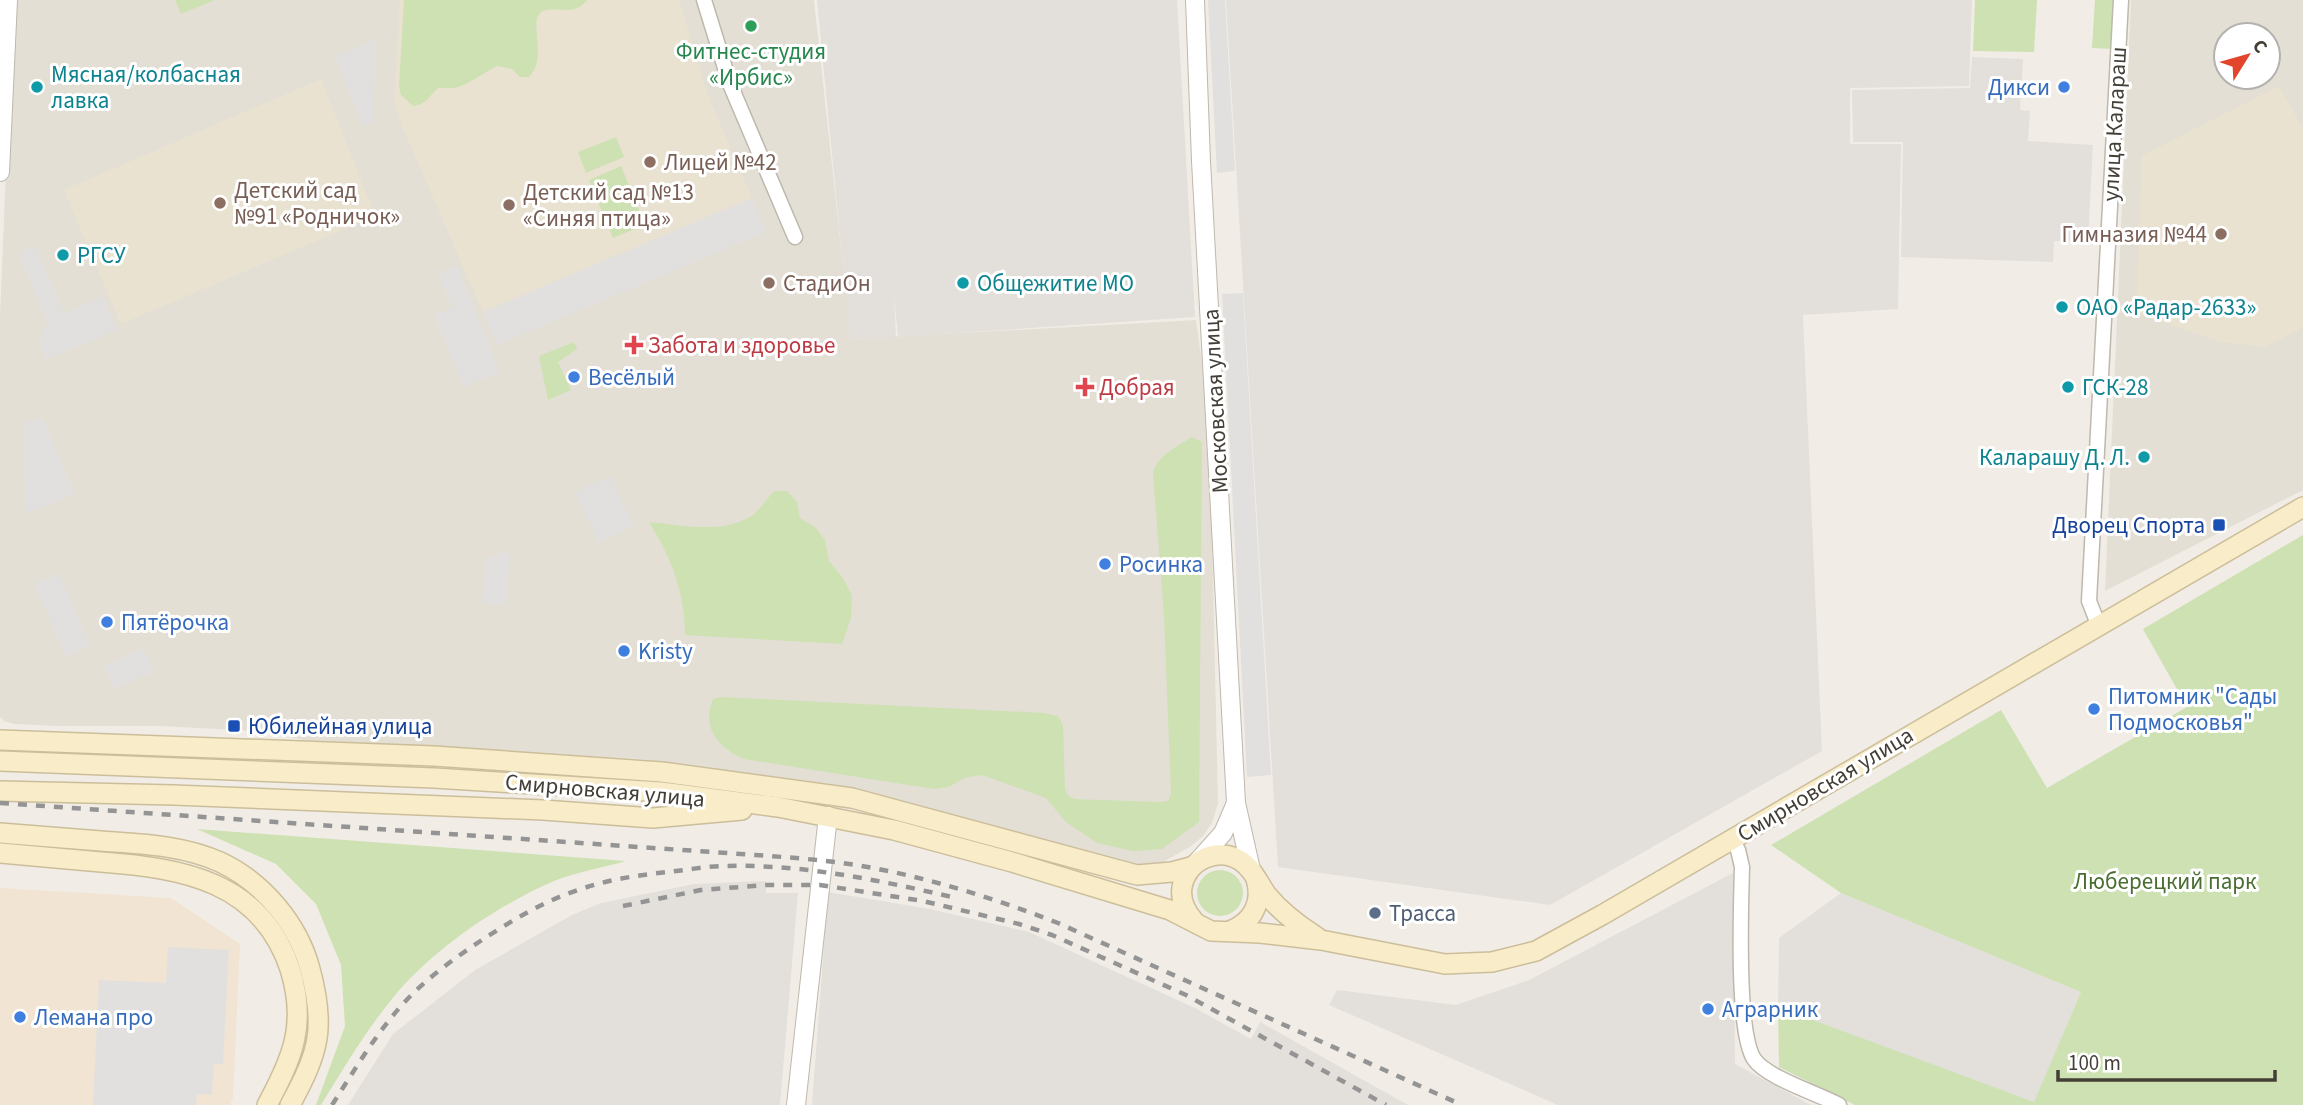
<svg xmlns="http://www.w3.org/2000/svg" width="2303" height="1105" viewBox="0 0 2303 1105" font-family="'Source Sans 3',sans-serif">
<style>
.residential{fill:#e4dfd5;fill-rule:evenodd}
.commercial{fill:#f1e4d3}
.industrial{fill:#e3dfdb}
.education{fill:#e9e2d1}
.green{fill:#cde1b3}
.parking{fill:#e2e0de}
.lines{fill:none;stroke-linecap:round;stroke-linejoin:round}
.minor-casing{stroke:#beb8ad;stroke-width:17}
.tertiary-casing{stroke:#beb8ad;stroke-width:20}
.secondary-casing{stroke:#ccbe9a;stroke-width:22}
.minor{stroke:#fff;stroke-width:14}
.tertiary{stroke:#fff;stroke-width:18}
.secondary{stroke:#f8ecc9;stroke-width:19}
.rail{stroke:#949494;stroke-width:4.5;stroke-dasharray:9 9;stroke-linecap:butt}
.leisure-dot{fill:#2e9e5b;stroke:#fff;stroke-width:2.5}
.culture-dot{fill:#0f9aa8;stroke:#fff;stroke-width:2.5}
.shop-dot{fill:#3f7fe0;stroke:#fff;stroke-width:2.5}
.education-dot{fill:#8d6e63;stroke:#fff;stroke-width:2.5}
.health-dot{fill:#e0444e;stroke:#fff;stroke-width:2.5}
.transit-dot{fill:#1a4fb4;stroke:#fff;stroke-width:2.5}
.service-dot{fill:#5c6f8a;stroke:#fff;stroke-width:2.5}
.labels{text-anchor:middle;stroke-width:6;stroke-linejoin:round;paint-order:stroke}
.leisure-label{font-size:23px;fill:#27864d;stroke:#fff}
.culture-label{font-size:23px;fill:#0d838f;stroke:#fff;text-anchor:start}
.shop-label{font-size:23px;fill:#366cbe;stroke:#fff;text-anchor:start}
.street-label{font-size:23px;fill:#433e36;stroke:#fff}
.education-label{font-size:23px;fill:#785e54;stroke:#fff;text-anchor:start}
.health-label{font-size:23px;fill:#be3a42;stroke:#fff;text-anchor:start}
.transit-label{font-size:23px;fill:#164399;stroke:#fff;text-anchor:end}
.park-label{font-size:23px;fill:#496e30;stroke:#fff}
.service-label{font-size:23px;fill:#4e5e75;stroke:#fff;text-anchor:start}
</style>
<rect width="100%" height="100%" fill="#f1ede6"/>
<g class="residential">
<path d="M 13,0 L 814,0 L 851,339 L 1196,320 L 1206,392 L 1211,485 L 1218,803 L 1212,823 L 1203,836 L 1190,847 L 1161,863 L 1137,867 L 832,784 L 640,759 L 305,740 L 254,731 L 160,726 L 58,726 L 14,724 L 4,721 L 0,717 L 0,316 Z"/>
<path d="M 2131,0 L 2303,0 L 2303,490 L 2105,591 ZM 2226,35 L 2268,35 L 2268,77 L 2226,77 Z"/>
</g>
<path class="commercial" d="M 0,888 L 171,898 L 240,944 L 233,1098 L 230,1105 L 0,1105 Z"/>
<g class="industrial">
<path d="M 817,0 L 1177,0 L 1195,317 L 898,337 L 894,296 L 896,337 L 850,339 Z"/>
<path d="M 1226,0 L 1972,0 L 1969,86 L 1850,88 L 1850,144 L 1901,144 L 1898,309 L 1803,315 L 1822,751 L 1550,905 L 1278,867 Z"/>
<path d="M 1972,57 L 2023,59 L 2020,110 L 2030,111 L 2028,141 L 2093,145 L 2088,242 L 2054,241 L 2053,262 L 1901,257 L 1903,142 L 1853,142 L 1852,90 L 1970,88 Z"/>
<path d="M 1733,873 L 1735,1064 L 1811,1105 L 1558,1105 L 1329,1005 L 1337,990 L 1456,1005 L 1529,980 Z"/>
<path d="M 766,881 L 766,893 L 798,893 L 780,1105 L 348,1105 L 393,1034 L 475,970 L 572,915 L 601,903 L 694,884 Z"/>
<path d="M 828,892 L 930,909 L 1029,932 L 1195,1008 L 1251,1039 L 1260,1022 L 1408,1105 L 812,1105 Z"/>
<path d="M 1841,893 L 2081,992 L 2034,1103 L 1778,1007 L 1779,938 Z"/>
</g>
<g class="education">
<path d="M 400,0 L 679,0 L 707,93 L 752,198 L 483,312 L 402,126 L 394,101 Z"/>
<path d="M 321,79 L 375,216 L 121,324 L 64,190 Z"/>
<path d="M 2279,86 L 2303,130 L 2303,327 L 2264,347 L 2221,342 L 2136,313 L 2142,156 Z"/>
</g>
<g class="green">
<path d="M 175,0 L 215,0 L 181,14 Z"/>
<path d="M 404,0 L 587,0 C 573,19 553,3 540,13 C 529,23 548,58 529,77 L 520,77 L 512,69 L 497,66 L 466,84 L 455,88 L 438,88 C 429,96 426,105 413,106 L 401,95 L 399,87 Z"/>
<path d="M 1975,0 L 2037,0 L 2034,52 L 1973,51 Z"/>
<path d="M 2095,0 L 2116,0 L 2113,49 L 2092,48 Z"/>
<path d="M 616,137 L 624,157 L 586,173 L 578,152 Z"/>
<path d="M 621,166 L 645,225 L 613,238 L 589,180 Z"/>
<path d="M 574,342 L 577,349 L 558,362 L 571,390 L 548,400 L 539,356 Z"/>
<path d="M 1192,437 L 1202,442 L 1199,822 L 1162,849 L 1133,851 L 1097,843 L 1066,822 L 1046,798 L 982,775 L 964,778 L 949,787 L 934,789 L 744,759 C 718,748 701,727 713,699 L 721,697 L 1044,713 L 1058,716 L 1063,725 L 1065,789 L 1068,796 L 1075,799 L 1159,802 L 1168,801 L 1171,793 L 1164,616 L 1153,474 C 1157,455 1177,447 1192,437 Z"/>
<path d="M 775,491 L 787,491 L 797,502 L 800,518 L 815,527 L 825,540 L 829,561 L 842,577 L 852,595 L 851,618 L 842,644 L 685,635 C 685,593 671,557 649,522 C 682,525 723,535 753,515 C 762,508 766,498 775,491 Z"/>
<path d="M 2303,535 L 2303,1105 L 1855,1105 L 1779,1067 L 1778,1007 L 2034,1102 L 2081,992 L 1841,893 L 1771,845 L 2001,710 L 2047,788 L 2187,707 L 2143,629 Z"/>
<path d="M 197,829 L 626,861 C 602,868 577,872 554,881 C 498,905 430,951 392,999 C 365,1032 343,1069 321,1105 L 316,1105 L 345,1026 L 341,965 L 316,904 L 276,864 Z"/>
<circle cx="1220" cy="893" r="23"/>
</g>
<g class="parking">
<path d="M 1208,0 L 1225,0 L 1235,171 L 1217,173 Z"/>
<path d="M 376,39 L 373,123 L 363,127 L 335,56 Z"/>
<path d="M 752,198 L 766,232 L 497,345 L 483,312 Z"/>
<path d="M 35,245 L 64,313 L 103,297 L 117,330 L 46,360 L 39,342 L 47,322 L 18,252 Z"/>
<path d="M 457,265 L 500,372 L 464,387 L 434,315 L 452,307 L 438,273 Z"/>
<path d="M 1243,293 L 1271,775 L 1247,777 L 1222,294 Z"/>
<path d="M 42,417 L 75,494 L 26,514 L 23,424 Z"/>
<path d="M 610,476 L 634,526 L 599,543 L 575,492 Z"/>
<path d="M 498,552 L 510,553 L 506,605 L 482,603 L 486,557 L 497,557 Z"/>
<path d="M 59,573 L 90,646 L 66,657 L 34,584 Z"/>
<path d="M 143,648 L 154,672 L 114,689 L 104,666 Z"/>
<path d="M 168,947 L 229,950 L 223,1064 L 214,1064 L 212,1095 L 197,1094 L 196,1105 L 93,1105 L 99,980 L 166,983 Z"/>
</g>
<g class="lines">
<defs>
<g id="minor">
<path d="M 704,0 L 730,84 L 795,237"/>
<path d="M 2098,624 L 2089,601 L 2121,0"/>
<path d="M 1732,839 L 1738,850 L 1742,867 C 1741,906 1736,1031 1754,1059 C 1767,1078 1817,1093 1839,1105"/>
</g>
<g id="tertiary">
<path d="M 1195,0 L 1201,161 L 1236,803 L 1251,870"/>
<path d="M 0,172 L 8,0"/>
<path d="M 1198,861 L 1223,833 L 1236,803"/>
<path d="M 796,1105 L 828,816"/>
</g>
<g id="secondary">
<path d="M 0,740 L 434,756 L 662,772 L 852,798 L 1137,875 L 1172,872 L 1191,867"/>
<path d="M 0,761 L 434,778 L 661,792 L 778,807 L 894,830 L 1012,862 L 1170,910 L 1211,931 L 1260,933 L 1321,940 L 1445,964 L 1492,962 L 1536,951 L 1602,915 L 2303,507"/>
<path d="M 0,791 L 174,795 L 543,810 L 653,818 L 742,810"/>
<path d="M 0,833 C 34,836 67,838 101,841 C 141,844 183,845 220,862 C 263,882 298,924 310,969 C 326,1028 319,1052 290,1105"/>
<path d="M 0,853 C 34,856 67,859 101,862 C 182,868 261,881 290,969 C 307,1024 293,1057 267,1105"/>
<path d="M 1194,921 C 1185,911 1180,900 1182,887 C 1187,860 1218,846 1241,861 C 1253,869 1259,884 1267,895 C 1281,912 1298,925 1317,937"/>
<path d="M 1230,931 C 1253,922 1263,902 1256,879"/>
</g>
</defs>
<use href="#minor" class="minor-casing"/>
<use href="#tertiary" class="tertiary-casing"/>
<use href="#secondary" class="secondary-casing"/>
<use href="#minor" class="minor"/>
<use href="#tertiary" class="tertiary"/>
<use href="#secondary" class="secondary"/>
<g class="rail">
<path d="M 0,803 L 755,855 C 798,858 841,861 883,870 C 943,882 1001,901 1058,923 L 1462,1105"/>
<path d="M 623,906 L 701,890 L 766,885 L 820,885 L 923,901 L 1019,924 L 1052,935 L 1186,995 L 1386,1105"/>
<path d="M 332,1105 C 354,1071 375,1035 402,1005 C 425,979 456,957 485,938 C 516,918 548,899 584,888 C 611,879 640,875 668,872 C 687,870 707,866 726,866 C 802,864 878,880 952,897"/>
</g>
</g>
<circle class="leisure-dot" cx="751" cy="26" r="7"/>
<g class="culture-dot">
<circle cx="37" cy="87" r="7"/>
<circle cx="63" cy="255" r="7"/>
<circle cx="963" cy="283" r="7"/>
<circle cx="2062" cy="307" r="7"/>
<circle cx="2068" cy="387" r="7"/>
<circle cx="2144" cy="457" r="7"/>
</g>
<g class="shop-dot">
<circle cx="2064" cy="87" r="7"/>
<circle cx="574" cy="377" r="7"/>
<circle cx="1105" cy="564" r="7"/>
<circle cx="107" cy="622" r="7"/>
<circle cx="624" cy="651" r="7"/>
<circle cx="2094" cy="709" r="7"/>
<circle cx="1708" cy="1009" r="7"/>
<circle cx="20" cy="1017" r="7"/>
</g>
<g class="education-dot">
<circle cx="650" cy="162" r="7"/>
<circle cx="220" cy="203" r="7"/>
<circle cx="509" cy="205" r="7"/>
<circle cx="2221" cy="234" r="7"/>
<circle cx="769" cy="283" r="7"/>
</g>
<g class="health-dot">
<path d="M630.5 334.5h7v7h7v7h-7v7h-7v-7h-7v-7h7z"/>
<path d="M1081.5 376.5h7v7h7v7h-7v7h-7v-7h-7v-7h7z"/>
</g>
<g class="transit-dot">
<rect x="2212" y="518" width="14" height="14" rx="3.5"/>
<rect x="227" y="719" width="14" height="14" rx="3.5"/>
</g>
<circle class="service-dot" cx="1375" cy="913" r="7"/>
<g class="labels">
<g class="leisure-label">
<text x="751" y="59">Фитнес-студия<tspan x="751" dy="26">«Ирбис»</tspan></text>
</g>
<g class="culture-label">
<text x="51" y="82">Мясная/колбасная<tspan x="51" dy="26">лавка</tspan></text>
<text x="77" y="263">РГСУ</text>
<text x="977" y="291">Общежитие МО</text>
<text x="2076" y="315">ОАО «Радар-2633»</text>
<text x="2082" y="395">ГСК-28</text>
<text x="2130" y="465" text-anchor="end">Каларашу Д. Л.</text>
</g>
<g class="shop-label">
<text x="2050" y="95" text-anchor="end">Дикси</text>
<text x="588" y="385">Весёлый</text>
<text x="1119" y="572">Росинка</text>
<text x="121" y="630">Пятёрочка</text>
<text x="638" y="659">Kristy</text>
<text x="2108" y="704">Питомник "Сады<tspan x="2108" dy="26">Подмосковья"</tspan></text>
<text x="1722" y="1017">Аграрник</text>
<text x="34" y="1025">Лемана про</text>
</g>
<g class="street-label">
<text transform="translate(2114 124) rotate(-87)" y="8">улица Калараш</text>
<text transform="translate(1215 401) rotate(-93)" y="8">Московская улица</text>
<text transform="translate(1825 784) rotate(-31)" y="8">Смирновская улица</text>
<text transform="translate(605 790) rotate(5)" y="8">Смирновская улица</text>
</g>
<g class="education-label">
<text x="664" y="170">Лицей №42</text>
<text x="234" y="198">Детский сад<tspan x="234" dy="26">№91 «Родничок»</tspan></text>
<text x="523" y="200">Детский сад №13<tspan x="523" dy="26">«Синяя птица»</tspan></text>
<text x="2207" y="242" text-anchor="end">Гимназия №44</text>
<text x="783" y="291">СтадиОн</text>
</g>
<g class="health-label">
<text x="648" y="353">Забота и здоровье</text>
<text x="1099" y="395">Добрая</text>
</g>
<g class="transit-label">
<text x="2205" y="533">Дворец Спорта</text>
<text x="248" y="734" text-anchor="start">Юбилейная улица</text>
</g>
<g class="park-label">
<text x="2165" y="889">Люберецкий парк</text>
</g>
<g class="service-label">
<text x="1389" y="921">Трасса</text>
</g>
</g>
<g transform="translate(2247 56) rotate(53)"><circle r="33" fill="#ffffff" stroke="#b4b2af" stroke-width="2"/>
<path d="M0-5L12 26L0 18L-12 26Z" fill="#e2442c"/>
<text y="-10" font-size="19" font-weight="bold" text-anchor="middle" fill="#433e36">С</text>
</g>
<path d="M2058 1070v10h217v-10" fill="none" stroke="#433e36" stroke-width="3.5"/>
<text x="2068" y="1070" font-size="21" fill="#433e36" stroke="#ffffff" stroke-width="5" paint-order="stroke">100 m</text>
</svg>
